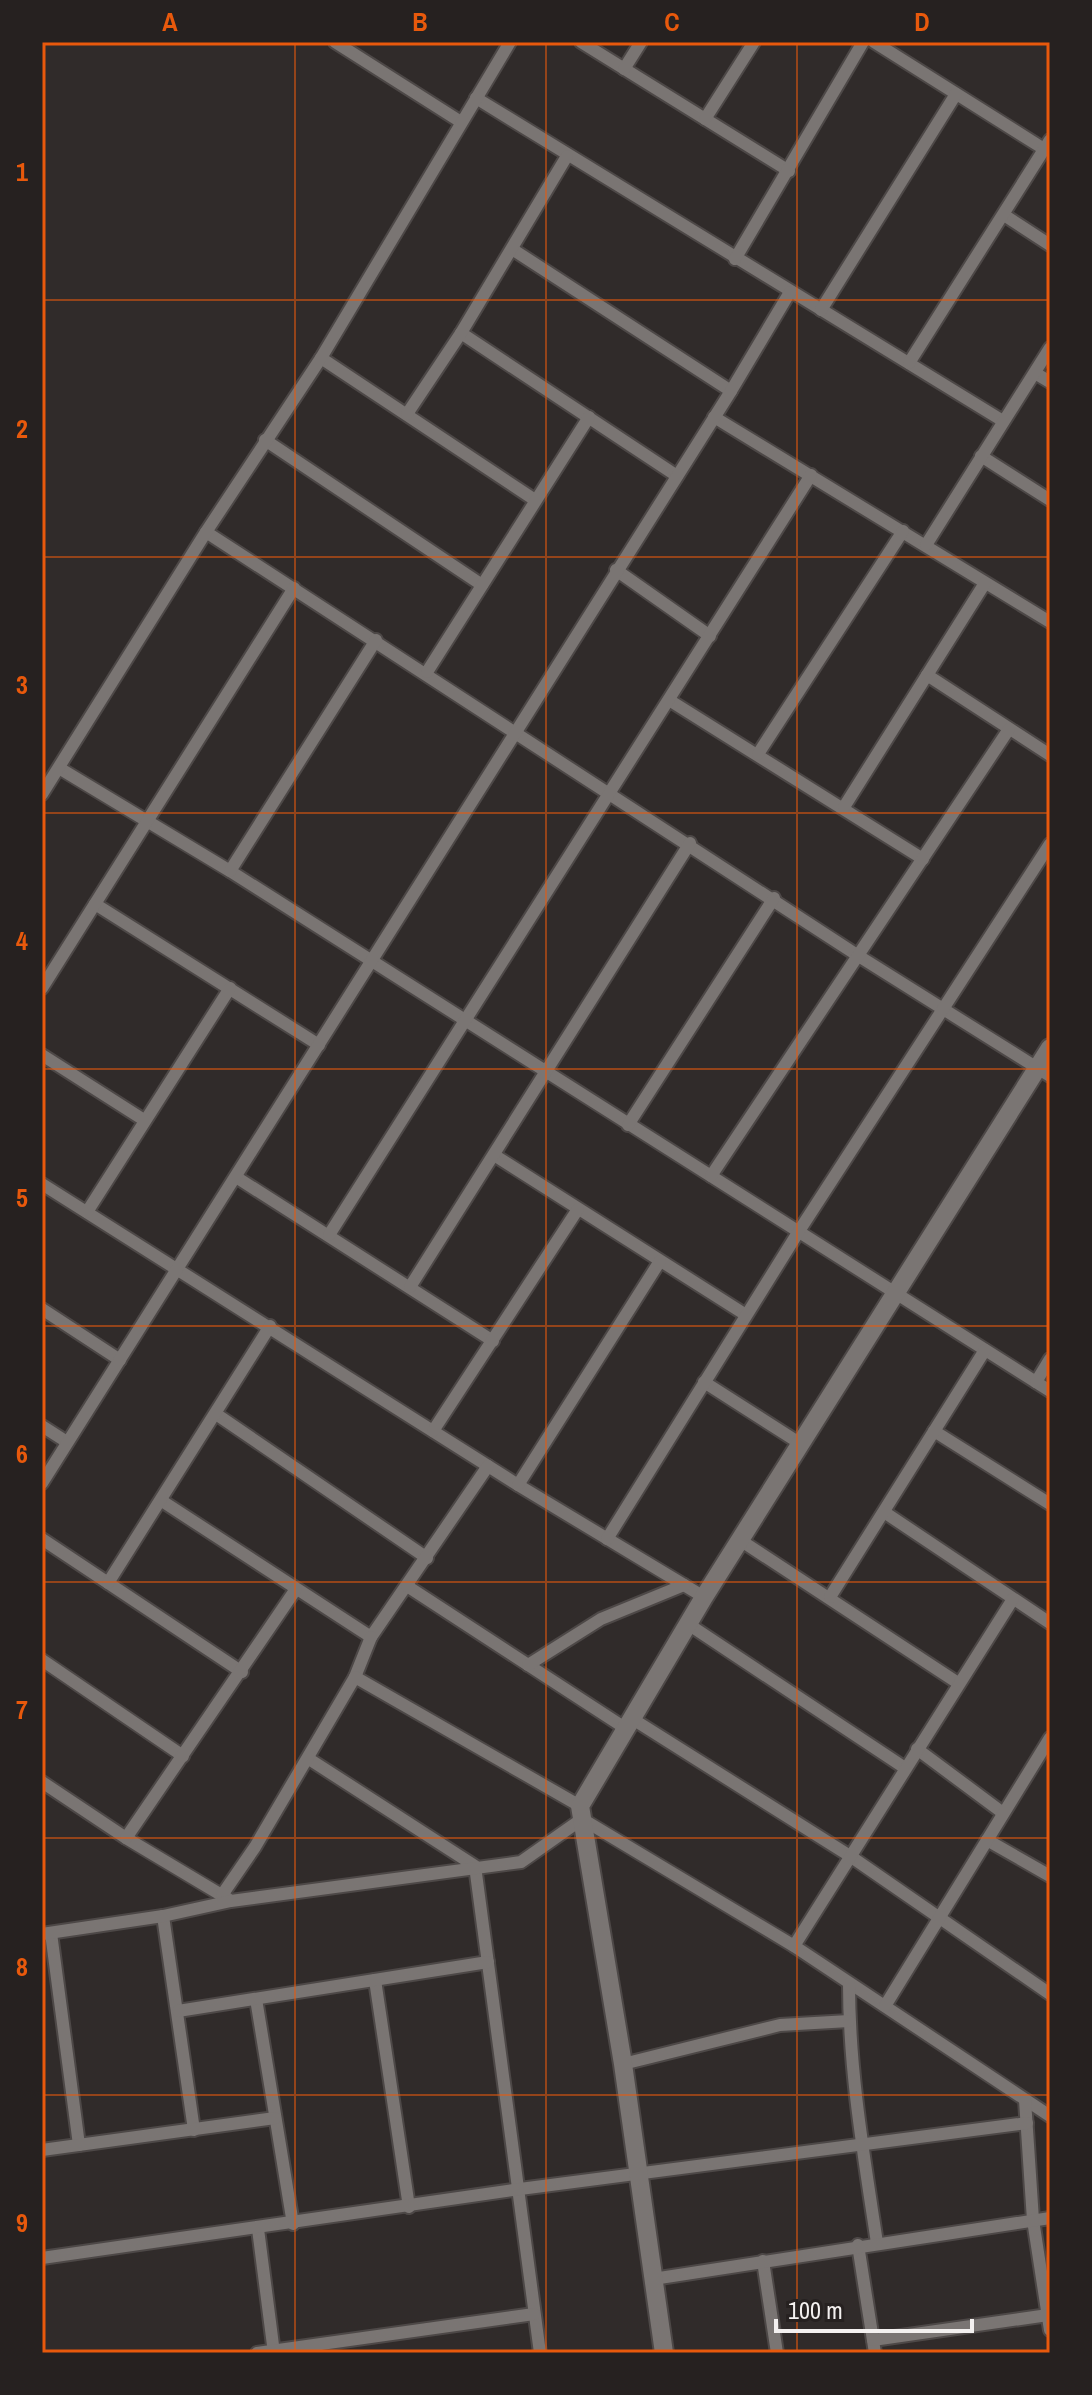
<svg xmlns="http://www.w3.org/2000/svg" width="1092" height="2395" viewBox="0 0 1092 2395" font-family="'Archivo Narrow',sans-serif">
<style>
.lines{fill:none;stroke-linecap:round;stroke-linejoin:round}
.street-casing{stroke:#4d4847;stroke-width:16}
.secondary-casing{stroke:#4d4847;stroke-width:22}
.street{stroke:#7a7573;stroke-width:12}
.secondary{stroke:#7a7573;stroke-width:18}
.grid{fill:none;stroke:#e8590c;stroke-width:2;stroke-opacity:0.55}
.neatline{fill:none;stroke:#e8590c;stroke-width:3}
.grid-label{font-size:26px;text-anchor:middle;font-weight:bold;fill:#e8590c}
</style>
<rect width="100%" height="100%" fill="#302b2a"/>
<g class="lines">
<defs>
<g id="street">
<path d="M 335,42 L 461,122"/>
<path d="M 581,42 L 789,171"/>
<path d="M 874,42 L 1044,149"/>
<path d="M 624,69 L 641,42"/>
<path d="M 476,98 L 1003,421"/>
<path d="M 705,119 L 754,42"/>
<path d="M 1004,215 L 1050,245"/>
<path d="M 512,249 L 731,391"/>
<path d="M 735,259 L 863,42"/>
<path d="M 821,310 L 956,94"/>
<path d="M 461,333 L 677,476"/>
<path d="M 321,358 L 535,500"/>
<path d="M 909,363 L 1050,140"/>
<path d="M 1035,373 L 1050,382"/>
<path d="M 407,414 L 461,333 L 567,156"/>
<path d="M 714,417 L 1050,622"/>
<path d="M 265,440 L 482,585"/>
<path d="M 981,456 L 1050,500"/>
<path d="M 206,532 L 857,955 L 1050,1076"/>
<path d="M 926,545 L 1050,348"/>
<path d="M 616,570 L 710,636"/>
<path d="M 427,672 L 589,417"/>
<path d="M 927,675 L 1050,755"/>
<path d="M 669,700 L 923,859"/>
<path d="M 758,754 L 903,531"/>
<path d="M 59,768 L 230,871 L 1050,1391"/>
<path d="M 42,794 L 206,532 L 321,358 L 510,42"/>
<path d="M 844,807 L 985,583"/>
<path d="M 230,871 L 376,640"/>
<path d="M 95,904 L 319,1045"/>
<path d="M 42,988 L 294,588"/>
<path d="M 42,1055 L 144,1120"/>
<path d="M 628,1125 L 774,898"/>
<path d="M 494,1155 L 746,1315"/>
<path d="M 711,1176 L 1009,729"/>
<path d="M 236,1177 L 493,1341"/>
<path d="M 42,1184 L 518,1485 L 704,1597"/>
<path d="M 87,1212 L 230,988"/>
<path d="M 329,1235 L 811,475"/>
<path d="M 410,1287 L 690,843"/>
<path d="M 42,1309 L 120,1360"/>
<path d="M 704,1382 L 801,1444"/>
<path d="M 1036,1382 L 1050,1359"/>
<path d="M 216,1414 L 427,1558"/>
<path d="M 42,1426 L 67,1442"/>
<path d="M 433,1431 L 578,1209"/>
<path d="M 934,1431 L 1050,1504"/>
<path d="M 42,1483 L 731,391 L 790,292"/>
<path d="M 518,1485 L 660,1261"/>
<path d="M 162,1501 L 371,1637 L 488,1466"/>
<path d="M 884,1512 L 1050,1623"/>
<path d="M 42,1539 L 242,1672"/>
<path d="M 607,1539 L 799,1231 L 1050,844"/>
<path d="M 740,1540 L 958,1683"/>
<path d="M 108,1583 L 270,1326"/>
<path d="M 407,1586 L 625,1728"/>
<path d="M 830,1597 L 985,1350"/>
<path d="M 688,1624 L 905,1768"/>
<path d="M 42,1660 L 183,1756"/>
<path d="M 528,1665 L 601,1619 L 684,1585"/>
<path d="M 355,1677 L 371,1637"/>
<path d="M 631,1718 L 850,1856 L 1050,1994"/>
<path d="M 917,1749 L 1003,1813"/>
<path d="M 309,1759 L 475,1866 L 540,2353"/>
<path d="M 42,1782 L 126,1838 L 228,1899"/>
<path d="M 126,1838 L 296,1589"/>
<path d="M 987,1840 L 1050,1876"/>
<path d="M 222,1895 L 255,1847 L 355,1677 L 580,1806"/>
<path d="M 163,1916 L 194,2130"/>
<path d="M 51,1933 L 79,2145"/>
<path d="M 42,1934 L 163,1916 L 231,1901 L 521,1862 L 582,1819 L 794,1946 L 1050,2116"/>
<path d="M 794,1946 L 1013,1599"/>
<path d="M 375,1980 L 409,2207"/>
<path d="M 849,1984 C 849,2071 864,2157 877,2243"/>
<path d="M 256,1999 L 293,2224"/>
<path d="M 885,2006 L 1050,1738"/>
<path d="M 178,2011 L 488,1962"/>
<path d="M 623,2064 L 780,2025 L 849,2021"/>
<path d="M 1025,2100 L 1033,2220 L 1050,2330"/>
<path d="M 42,2150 L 275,2118"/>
<path d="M 258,2229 L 274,2353"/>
<path d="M 858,2245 L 875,2353"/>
<path d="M 42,2258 L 520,2189 L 1027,2123"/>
<path d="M 763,2261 L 777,2353"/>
<path d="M 653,2279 L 1050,2218"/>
<path d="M 873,2340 L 1048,2315"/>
<path d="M 257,2353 L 534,2314"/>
</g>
<path id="secondary" d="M 664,2353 L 623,2064 L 580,1806 L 704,1597 L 1050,1048"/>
</defs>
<use href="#street" class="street-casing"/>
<use href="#secondary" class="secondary-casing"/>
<use href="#street" class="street"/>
<use href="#secondary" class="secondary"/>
</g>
<path class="grid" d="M 295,42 L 295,2353M 546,42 L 546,2353M 797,42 L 797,2353M 42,300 L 1050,300M 42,557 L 1050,557M 42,813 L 1050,813M 42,1069 L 1050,1069M 42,1326 L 1050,1326M 42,1582 L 1050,1582M 42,1838 L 1050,1838M 42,2095 L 1050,2095"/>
<rect width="1092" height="2395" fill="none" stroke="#262120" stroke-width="88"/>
<path d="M776 2319v12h196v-12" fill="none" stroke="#f3f0ef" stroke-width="4"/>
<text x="788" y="2319" font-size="24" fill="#f3f0ef" stroke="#262120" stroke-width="6" paint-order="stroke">100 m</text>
<rect x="44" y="44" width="1004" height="2307" class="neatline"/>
<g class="grid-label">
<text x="170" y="31">A</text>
<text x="420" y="31">B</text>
<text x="672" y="31">C</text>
<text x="922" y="31">D</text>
<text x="22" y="181">1</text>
<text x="22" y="438">2</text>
<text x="22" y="694">3</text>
<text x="22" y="950">4</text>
<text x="22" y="1207">5</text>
<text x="22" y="1463">6</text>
<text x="22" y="1719">7</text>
<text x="22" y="1976">8</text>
<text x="22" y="2232">9</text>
</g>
</svg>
